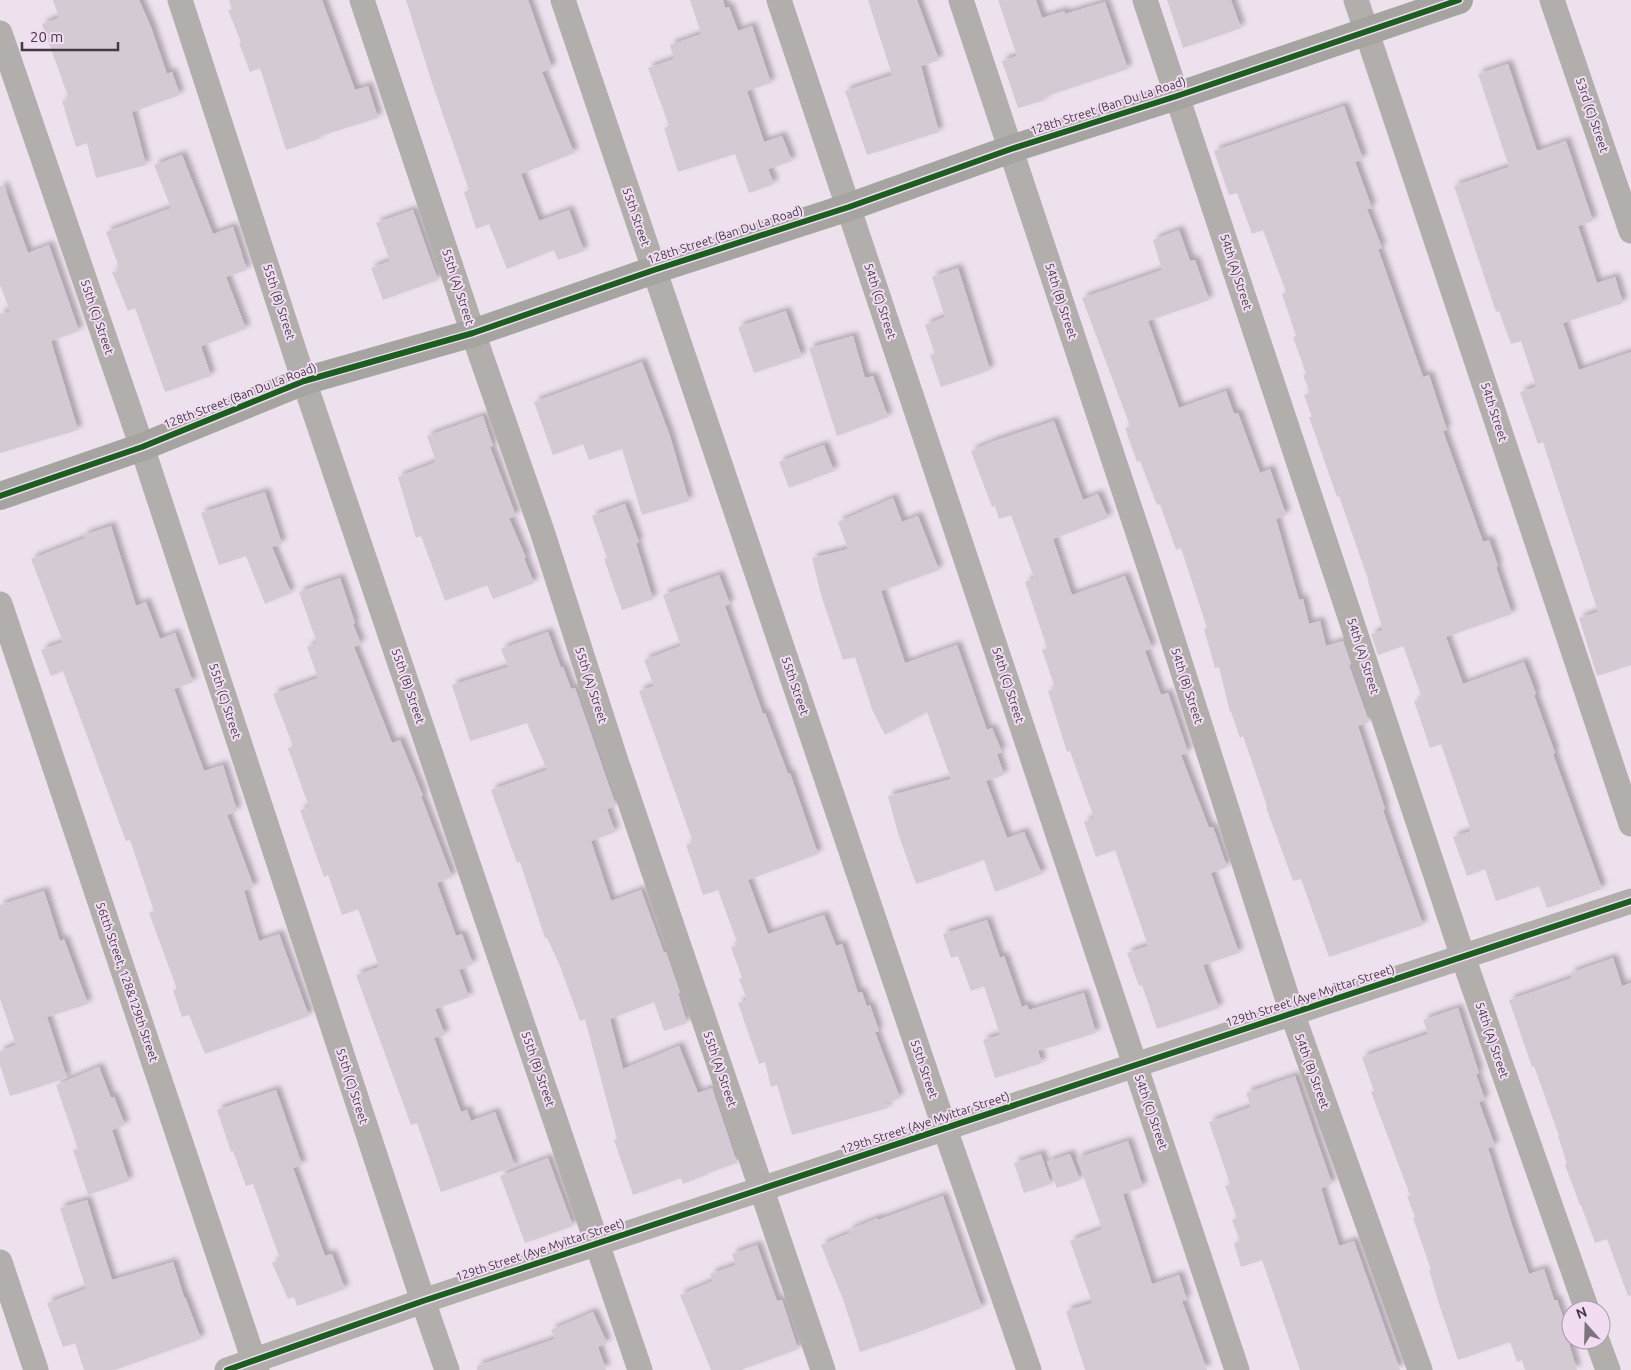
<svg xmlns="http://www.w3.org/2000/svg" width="1631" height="1370" viewBox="0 0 1631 1370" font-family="Ubuntu,sans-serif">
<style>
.building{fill:#d3cad3;filter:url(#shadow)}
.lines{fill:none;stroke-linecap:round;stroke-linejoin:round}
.street{stroke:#b1aeac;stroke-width:25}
.secondary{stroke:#a6a4a1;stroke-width:28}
.cycleway-casing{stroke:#f1dcf2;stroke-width:9}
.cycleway{stroke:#1b5e20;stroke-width:6}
.labels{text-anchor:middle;stroke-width:4;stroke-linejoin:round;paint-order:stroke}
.street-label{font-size:12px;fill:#423942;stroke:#f1dcf2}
</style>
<defs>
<filter id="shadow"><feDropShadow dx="4.5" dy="-4.5" stdDeviation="2.5" flood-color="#0004"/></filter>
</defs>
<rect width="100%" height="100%" fill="#ede1ed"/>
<g class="building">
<path d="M 53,0 L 139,0 L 151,27 L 167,74 L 172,72 L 180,95 L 132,112 L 146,165 L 96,178 L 87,143 L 76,147 L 62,101 L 69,99 L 42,24 L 59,18 Z"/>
<path d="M 229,0 L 322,0 L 355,90 L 368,86 L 378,118 L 320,136 L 321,138 L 286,150 L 260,68 L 250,72 L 239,43 L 241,42 L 228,10 L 232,9 Z"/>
<path d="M 406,0 L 528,0 L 552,68 L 542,72 L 574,153 L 521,174 L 539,221 L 569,210 L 584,251 L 558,260 L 554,250 L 507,269 L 489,224 L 476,229 L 464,192 L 469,190 L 433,86 Z"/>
<path d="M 690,0 L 723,0 L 725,8 L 729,7 L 738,31 L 752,26 L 771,83 L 747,91 L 764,142 L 782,136 L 792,161 L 768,169 L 774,184 L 749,193 L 735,154 L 678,172 L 664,128 L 669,126 L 648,68 L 674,59 L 670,45 L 701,34 Z"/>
<path d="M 868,0 L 917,0 L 939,60 L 921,66 L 939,132 L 867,155 L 845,91 L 892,75 Z"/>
<path d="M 998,0 L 1036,0 L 1042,18 L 1064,11 L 1065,14 L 1105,2 L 1128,69 L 1044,97 L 1045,100 L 1018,108 L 1002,61 L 1017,56 Z"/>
<path d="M 1167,0 L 1231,0 L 1241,28 L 1183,48 Z"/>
<path d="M 1508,64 L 1537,151 L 1566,141 L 1593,221 L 1578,226 L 1597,283 L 1615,277 L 1623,303 L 1563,323 L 1579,370 L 1631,352 L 1631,665 L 1597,676 L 1579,618 L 1598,612 L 1543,442 L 1538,444 L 1520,392 L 1536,387 L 1521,341 L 1511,344 L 1499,311 L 1496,312 L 1454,186 L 1509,167 L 1478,74 Z"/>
<path d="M 1344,106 L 1363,159 L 1355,162 L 1372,208 L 1367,209 L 1382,248 L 1378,249 L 1423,377 L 1429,375 L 1447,430 L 1443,431 L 1483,542 L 1489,540 L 1498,566 L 1496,567 L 1512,614 L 1446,637 L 1463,684 L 1524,662 L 1536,694 L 1534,695 L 1555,753 L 1553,754 L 1602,889 L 1547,908 L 1539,886 L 1496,901 L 1485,869 L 1467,876 L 1453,837 L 1471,831 L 1441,744 L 1430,748 L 1414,701 L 1422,698 L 1403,646 L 1378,655 L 1371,634 L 1383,630 L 1368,582 L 1369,582 L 1339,496 L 1337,497 L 1309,417 L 1312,417 L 1304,395 L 1310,393 L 1303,375 L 1306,374 L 1293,337 L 1296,336 L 1282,294 L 1286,292 L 1263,230 L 1252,234 L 1237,193 L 1229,195 L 1214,151 Z"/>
<path d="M 182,155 L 213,234 L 233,227 L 247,270 L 226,277 L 246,329 L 201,346 L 211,376 L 165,392 L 135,308 L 128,311 L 112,272 L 120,270 L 106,232 L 171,208 L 154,165 Z"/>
<path d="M 0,186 L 4,186 L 28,253 L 49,245 L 79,331 L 51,341 L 78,430 L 0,453 L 0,314 L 10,311 L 0,285 Z"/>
<path d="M 413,210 L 438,280 L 383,300 L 371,268 L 390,261 L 376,223 Z"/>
<path d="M 1179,230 L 1190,261 L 1195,260 L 1209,300 L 1148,321 L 1179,408 L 1226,391 L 1234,414 L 1238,413 L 1260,473 L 1270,469 L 1286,515 L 1276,519 L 1299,600 L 1303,599 L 1309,624 L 1320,621 L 1326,646 L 1343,641 L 1351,664 L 1349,665 L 1369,722 L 1358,726 L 1385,809 L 1383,810 L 1423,925 L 1329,957 L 1301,879 L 1293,881 L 1266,807 L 1267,806 L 1243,736 L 1240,738 L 1231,712 L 1230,712 L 1219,667 L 1215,668 L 1204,629 L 1207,628 L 1181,548 L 1176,550 L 1160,504 L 1157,505 L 1140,461 L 1137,462 L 1125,428 L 1130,426 L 1082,298 L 1162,270 L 1153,240 Z"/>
<path d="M 958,268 L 990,370 L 941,387 L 930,355 L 935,354 L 925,325 L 945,317 L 932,277 Z"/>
<path d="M 786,311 L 802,357 L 754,373 L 738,327 Z"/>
<path d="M 853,336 L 865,378 L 873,376 L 888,417 L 837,436 L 809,348 Z"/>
<path d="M 642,362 L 670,436 L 689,501 L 642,515 L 622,449 L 589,460 L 583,444 L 553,455 L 534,402 Z"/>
<path d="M 483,416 L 493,446 L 490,447 L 516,516 L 509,518 L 526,558 L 524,558 L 534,583 L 493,599 L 487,585 L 445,601 L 421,536 L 416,538 L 398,477 L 436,462 L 427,436 Z"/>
<path d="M 1054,421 L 1083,500 L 1098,494 L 1108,518 L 1053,539 L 1072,595 L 1125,576 L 1152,648 L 1145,651 L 1161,695 L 1168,693 L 1182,734 L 1188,753 L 1181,755 L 1209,828 L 1213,827 L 1227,867 L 1211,873 L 1239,953 L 1203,965 L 1219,1008 L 1157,1029 L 1142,985 L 1139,986 L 1127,953 L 1148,946 L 1115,850 L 1096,857 L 1084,822 L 1094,818 L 1070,751 L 1067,752 L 1048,691 L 1055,688 L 1042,650 L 1047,648 L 1025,582 L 1034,578 L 1011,515 L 999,519 L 995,506 L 992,507 L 971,451 L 994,441 Z"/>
<path d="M 824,445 L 834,471 L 789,488 L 779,462 Z"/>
<path d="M 265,492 L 282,544 L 272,547 L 291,593 L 265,604 L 246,556 L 219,565 L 201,513 Z"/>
<path d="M 893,498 L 902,522 L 918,516 L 939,570 L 881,591 L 905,663 L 957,645 L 987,730 L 992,728 L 1002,752 L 997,754 L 1004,775 L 986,781 L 1007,838 L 1024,832 L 1042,874 L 995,892 L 984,860 L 916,884 L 898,833 L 888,796 L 951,779 L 927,712 L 885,735 L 872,709 L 855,657 L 843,660 L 821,595 L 812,558 L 848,549 L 838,522 Z"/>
<path d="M 625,504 L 639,542 L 636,543 L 653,599 L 622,610 L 604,559 L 607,558 L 592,516 Z"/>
<path d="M 111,526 L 136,606 L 146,602 L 160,639 L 175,633 L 193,682 L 174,689 L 204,771 L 223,765 L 237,811 L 227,815 L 254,887 L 244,891 L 259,941 L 279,934 L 309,1016 L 205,1054 L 189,1015 L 182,1017 L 173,990 L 177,989 L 149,913 L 154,911 L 130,840 L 126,841 L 63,671 L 51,676 L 41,650 L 63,642 L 31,559 L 85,538 L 84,535 Z"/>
<path d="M 719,575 L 730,604 L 725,606 L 763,714 L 765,713 L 788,774 L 790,773 L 818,854 L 748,880 L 768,934 L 824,915 L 836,946 L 842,944 L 858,993 L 862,992 L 867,1007 L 870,1005 L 879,1031 L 875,1032 L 900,1098 L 886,1103 L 888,1108 L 792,1135 L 777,1085 L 771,1087 L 765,1062 L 759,1064 L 738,1003 L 747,1000 L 739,979 L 742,978 L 731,947 L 738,945 L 718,890 L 703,895 L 686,845 L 693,842 L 639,691 L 654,686 L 644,660 L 681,646 L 663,595 Z"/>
<path d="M 340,578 L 355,623 L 353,624 L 361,644 L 354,647 L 392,743 L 400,740 L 423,796 L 421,796 L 452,877 L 437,883 L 456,936 L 462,934 L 473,964 L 459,970 L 469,997 L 435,1009 L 445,1035 L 434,1038 L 461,1112 L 467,1110 L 471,1121 L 495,1112 L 515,1166 L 441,1192 L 417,1123 L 411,1125 L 356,975 L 379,967 L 358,909 L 342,915 L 328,875 L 324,877 L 300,810 L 309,807 L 288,748 L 293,746 L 273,694 L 318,678 L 307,647 L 317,643 L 299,592 Z"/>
<path d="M 548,632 L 561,668 L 563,667 L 571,689 L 575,688 L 616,806 L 607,809 L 615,832 L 591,841 L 611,901 L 641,890 L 664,953 L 666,952 L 680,993 L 678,993 L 687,1023 L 664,1031 L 654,1002 L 610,1019 L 623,1069 L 679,1046 L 698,1093 L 712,1088 L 737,1163 L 708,1173 L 708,1174 L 683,1184 L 681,1178 L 633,1195 L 614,1140 L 617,1139 L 585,1019 L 580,1021 L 560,966 L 547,938 L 545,938 L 520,862 L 517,863 L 491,790 L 547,770 L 527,723 L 470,741 L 452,685 L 508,667 L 501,649 Z"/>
<path d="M 44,891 L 60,941 L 64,939 L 88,1004 L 47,1017 L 67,1078 L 10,1096 L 0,1065 L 0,1051 L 16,1045 L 0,999 L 0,905 Z"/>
<path d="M 987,920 L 1000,958 L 1004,956 L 1022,1007 L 1027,1005 L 1029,1010 L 1084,993 L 1096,1033 L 1038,1051 L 1042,1063 L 995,1078 L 983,1040 L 1000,1035 L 984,986 L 971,991 L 958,956 L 951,958 L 943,934 Z"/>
<path d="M 1613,958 L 1622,986 L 1631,983 L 1631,1295 L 1628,1296 L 1607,1239 L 1595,1243 L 1581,1205 L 1580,1205 L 1565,1165 L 1567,1164 L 1558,1136 L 1559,1136 L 1534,1066 L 1532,1067 L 1509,1000 L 1572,978 L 1570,973 Z"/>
<path d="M 1458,1008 L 1479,1073 L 1476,1074 L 1485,1100 L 1479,1102 L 1495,1146 L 1488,1148 L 1512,1225 L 1529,1274 L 1544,1269 L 1554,1300 L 1557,1300 L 1572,1343 L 1569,1344 L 1577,1370 L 1525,1370 L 1522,1360 L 1517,1362 L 1510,1342 L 1458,1360 L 1439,1304 L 1429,1270 L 1431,1270 L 1413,1218 L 1415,1217 L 1407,1196 L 1410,1195 L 1371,1092 L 1374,1091 L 1362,1057 L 1428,1034 L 1423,1020 Z"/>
<path d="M 99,1067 L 111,1098 L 114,1097 L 125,1125 L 112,1130 L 129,1181 L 88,1195 L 73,1150 L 78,1149 L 56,1085 Z"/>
<path d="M 1295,1076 L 1332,1184 L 1321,1188 L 1339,1246 L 1354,1241 L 1400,1370 L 1300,1370 L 1262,1260 L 1241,1267 L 1234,1244 L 1240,1241 L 1232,1220 L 1237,1218 L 1225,1186 L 1230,1184 L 1209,1122 L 1251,1107 L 1246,1093 Z"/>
<path d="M 276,1090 L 302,1165 L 293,1168 L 325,1256 L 332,1254 L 345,1289 L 297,1306 L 294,1297 L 288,1299 L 272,1263 L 280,1259 L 253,1184 L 246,1186 L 233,1151 L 231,1152 L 217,1110 Z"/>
<path d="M 1128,1141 L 1143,1187 L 1123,1194 L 1152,1284 L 1179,1275 L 1187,1300 L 1182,1301 L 1207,1370 L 1085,1370 L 1066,1311 L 1092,1303 L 1070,1241 L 1102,1229 L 1077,1158 Z"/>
<path d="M 1041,1154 L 1051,1184 L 1024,1193 L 1014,1163 Z"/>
<path d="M 1070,1154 L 1080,1180 L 1057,1188 L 1047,1162 Z"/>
<path d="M 548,1158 L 573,1226 L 525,1243 L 500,1176 Z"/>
<path d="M 943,1196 L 982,1308 L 910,1335 L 860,1352 L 844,1302 L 821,1245 L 850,1233 L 849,1230 L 878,1218 L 878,1220 Z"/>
<path d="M 87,1200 L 112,1280 L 173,1262 L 184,1297 L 185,1297 L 201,1339 L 115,1370 L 84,1370 L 75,1343 L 63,1347 L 47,1303 L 86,1289 L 60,1208 Z"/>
<path d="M 757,1245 L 777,1301 L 782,1300 L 798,1349 L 741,1370 L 711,1370 L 680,1295 L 713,1281 L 710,1274 L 736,1265 L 732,1254 Z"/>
<path d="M 593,1312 L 607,1343 L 598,1347 L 606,1370 L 477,1370 L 477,1366 L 555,1339 L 551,1330 Z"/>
</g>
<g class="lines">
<g class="street">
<path d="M 180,0 L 304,381 L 640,1370"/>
<path d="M 362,0 L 473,333 L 542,531 L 616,761 L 823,1370"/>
<path d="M 563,0 L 945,1129 L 1029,1370"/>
<path d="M 779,0 L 1237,1370"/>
<path d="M 961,0 L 1152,575 L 1292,1013 L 1420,1370"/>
<path d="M 1145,0 L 1463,957 L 1587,1310"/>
<path d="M 1356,0 L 1631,824"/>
<path d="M 1552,0 L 1631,231"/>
<path d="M 0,33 L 142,447 L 423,1301 L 447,1370"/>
<path d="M 0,604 L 257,1370"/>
<path d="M 0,1262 L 36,1370"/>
<path d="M 1597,1340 L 1608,1370"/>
<path d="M 227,1370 L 423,1301 L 1631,901"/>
</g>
<path class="secondary" d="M 0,496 L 142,447 L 304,381 L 473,333 L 654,270 L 849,207 L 1011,149 L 1177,96 L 1459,0"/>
<defs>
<g id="cycleway">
<path d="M 0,496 L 142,447 L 304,381 L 473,333 L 654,270 L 849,207 L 1011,149 L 1177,96 L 1459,0"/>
<path d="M 227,1370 L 423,1301 L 1631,901"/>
</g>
</defs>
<use href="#cycleway" class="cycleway-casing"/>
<use href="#cycleway" class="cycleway"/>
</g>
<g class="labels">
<g class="street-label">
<text transform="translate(1108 106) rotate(-18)" y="4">128th Street (Ban Du La Road)</text>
<text transform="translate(1592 115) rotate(71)" y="4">53rd (C) Street</text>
<text transform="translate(636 217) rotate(71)" y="4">55th Street</text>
<text transform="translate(725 235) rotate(-18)" y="4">128th Street (Ban Du La Road)</text>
<text transform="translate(1236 272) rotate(72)" y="4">54th (A) Street</text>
<text transform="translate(458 287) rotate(72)" y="4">55th (A) Street</text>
<text transform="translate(880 301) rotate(72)" y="4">54th (C) Street</text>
<text transform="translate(1061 301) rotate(72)" y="4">54th (B) Street</text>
<text transform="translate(279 302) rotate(72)" y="4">55th (B) Street</text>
<text transform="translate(97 317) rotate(71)" y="4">55th (C) Street</text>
<text transform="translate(240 396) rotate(-21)" y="4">128th Street (Ban Du La Road)</text>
<text transform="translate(1494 412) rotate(72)" y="4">54th Street</text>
<text transform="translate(1363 656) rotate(72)" y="4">54th (A) Street</text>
<text transform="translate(591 685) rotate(72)" y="4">55th (A) Street</text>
<text transform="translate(1008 685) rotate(72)" y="4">54th (C) Street</text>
<text transform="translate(408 686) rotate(71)" y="4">55th (B) Street</text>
<text transform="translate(795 686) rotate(71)" y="4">55th Street</text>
<text transform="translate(1187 686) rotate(72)" y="4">54th (B) Street</text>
<text transform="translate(225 701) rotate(72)" y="4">55th (C) Street</text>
<text transform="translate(127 982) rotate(71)" y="4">56tth Street, 128&amp;129th Street</text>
<text transform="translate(1310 996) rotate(-18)" y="4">129th Street (Aye Myittar Street)</text>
<text transform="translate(1492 1040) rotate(71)" y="4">54th (A) Street</text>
<text transform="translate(538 1069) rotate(71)" y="4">55th (B) Street</text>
<text transform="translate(720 1069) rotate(71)" y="4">55th (A) Street</text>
<text transform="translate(924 1069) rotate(71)" y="4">55th Street</text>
<text transform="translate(1312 1071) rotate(70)" y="4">54th (B) Street</text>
<text transform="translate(352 1086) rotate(72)" y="4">55th (C) Street</text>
<text transform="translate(1151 1112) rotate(71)" y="4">54th (C) Street</text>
<text transform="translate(925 1123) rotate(-18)" y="4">129th Street (Aye Myittar Street)</text>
<text transform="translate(540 1250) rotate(-18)" y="4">129th Street (Aye Myittar Street)</text>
</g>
</g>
<g transform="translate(1586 1325) rotate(340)"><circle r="24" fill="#f1dcf2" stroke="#ab9bac"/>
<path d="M0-4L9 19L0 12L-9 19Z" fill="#7e747e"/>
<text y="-8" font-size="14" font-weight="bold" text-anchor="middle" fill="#423942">N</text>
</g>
<path d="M22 42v8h96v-8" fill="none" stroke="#423942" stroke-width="2.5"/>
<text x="30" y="42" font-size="15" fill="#423942" stroke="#f1dcf2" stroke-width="4" paint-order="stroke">20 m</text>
</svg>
